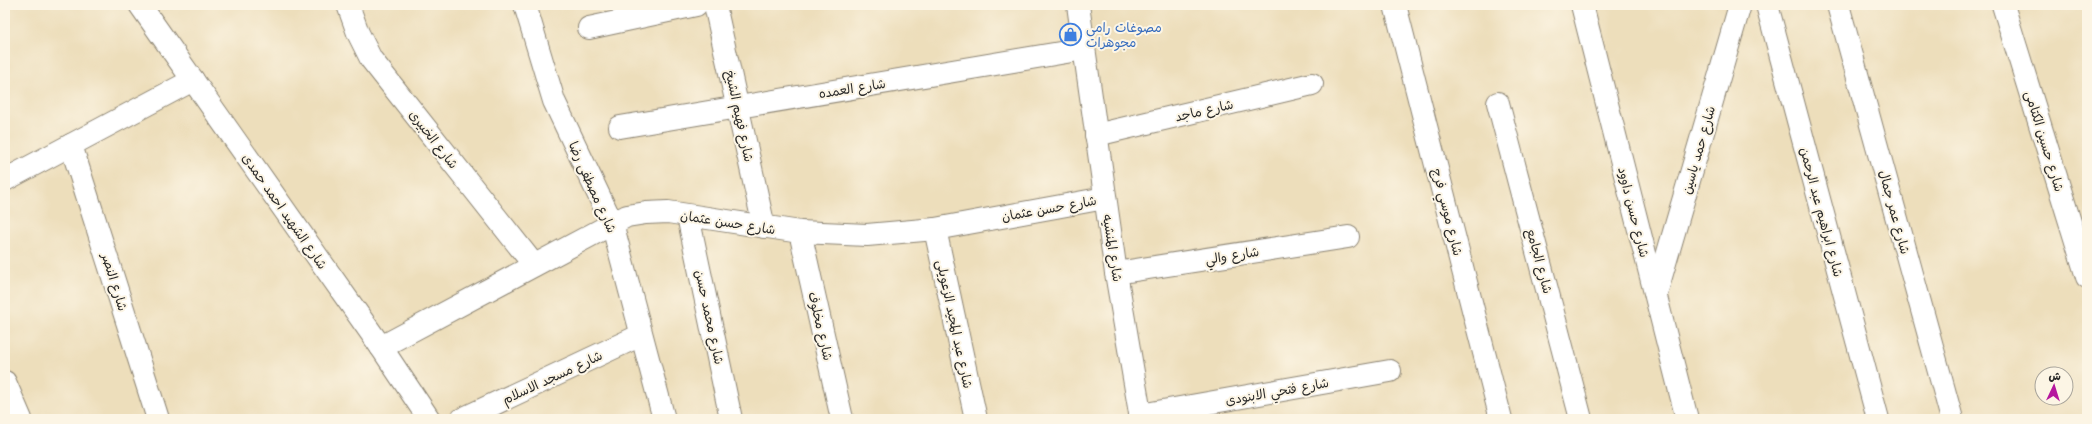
<svg xmlns="http://www.w3.org/2000/svg" width="2092" height="424" viewBox="0 0 2092 424" font-family="'Comic Neue','Playpen Sans Arabic',sans-serif">
<style>
.lines{fill:none;stroke-linecap:round;stroke-linejoin:round}
.street-casing{stroke:#8c8473;stroke-width:24}
.street{stroke:#fff;stroke-width:22}
.labels{text-anchor:middle;stroke-width:4;stroke-linejoin:round;paint-order:stroke}
.shop-label{font-size:13px;fill:#366cbe;stroke:#fcf5e5;text-anchor:start}
.street-label{font-size:13px;fill:#2b2b2b;stroke:#fcf5e5}
</style>
<rect width="100%" height="100%" fill="#fcf5e5"/>
<filter id="ink" filterUnits="userSpaceOnUse"><feTurbulence type="fractalNoise" baseFrequency=".025" numOctaves="2"/><feDisplacementMap in="SourceGraphic" scale="8" xChannelSelector="R" yChannelSelector="G"/><feConvolveMatrix kernelMatrix="1 2 1 2 8 2 1 2 1" color-interpolation-filters="sRGB"/></filter>
<filter id="wash" filterUnits="userSpaceOnUse"><feTurbulence type="fractalNoise" baseFrequency=".012" numOctaves="4" result="noise"/><feDisplacementMap in="SourceGraphic" scale="16" xChannelSelector="R" yChannelSelector="G"/><feGaussianBlur stdDeviation="0.9" result="paint"/><feColorMatrix in="noise" values="0 0 0 0 0 0 0 0 0 0 0 0 0 0 0 0 0 1.4 0 .05"/><feComposite in="paint" operator="in"/></filter>
<g filter="url(#wash)">
<rect width="100%" height="100%" fill="#eddebb"/>
</g>
<g filter="url(#ink)">
<g class="lines">
<defs>
<g id="street">
<path d="M 140,5 L 381,347 L 429,419"/>
<path d="M 348,5 L 358,33 L 371,59 L 534,265"/>
<path d="M 525,5 L 554,101 L 612,223 L 664,419"/>
<path d="M 715,5 L 764,227"/>
<path d="M 1078,5 L 1116,273 L 1141,419"/>
<path d="M 1395,5 L 1501,419"/>
<path d="M 1582,5 L 1687,419"/>
<path d="M 1767,5 L 1878,419"/>
<path d="M 1838,5 L 1952,419"/>
<path d="M 2003,5 L 2087,277"/>
<path d="M 589,28 L 696,5"/>
<path d="M 1498,103 L 1581,419"/>
<path d="M 620,127 L 1084,49"/>
<path d="M 1096,135 L 1312,84"/>
<path d="M 71,145 L 158,419"/>
<path d="M 5,180 L 193,80"/>
<path d="M 688,216 L 731,419"/>
<path d="M 935,229 L 976,419"/>
<path d="M 800,232 L 842,419"/>
<path d="M 1116,273 L 1348,237"/>
<path d="M 1656,294 L 1740,5"/>
<path d="M 381,347 L 627,216 L 646,213 L 668,212 L 800,232 L 867,235 L 935,229 L 1105,198"/>
<path d="M 5,382 L 21,419"/>
<path d="M 1140,415 L 1390,371"/>
<path d="M 462,419 L 641,335"/>
</g>
</defs>
<use href="#street" class="street-casing"/>
<use href="#street" class="street"/>
</g>
</g>
<defs>
<symbol id="shop-ring" viewBox="-11 -11 22 22"><circle r="9.5" fill="#fcf5e5" stroke="#3f7fe0" stroke-width="1.5"/><path d="M-5-2.5h2.3a2.7 3.5 0 0 1 5.4 0H5L5.5 6h-11ZM-1.5-2.5h3a1.5 2.3 0 0 0-3 0Z" fill="#3f7fe0"/></symbol>
</defs>
<g fill-rule="evenodd">
<use href="#shop-ring" x="1058" y="22" width="25" height="25"/>
</g>
<g class="labels">
<g class="shop-label">
<text x="1086" y="32">مصوغات رامى<tspan x="1086" dy="15">مجوهرات</tspan></text>
</g>
<g class="street-label">
<text transform="translate(852 88) rotate(-9)" y="5">شارع العمده</text>
<text transform="translate(1204 110) rotate(-13)" y="5">شارع ماجد</text>
<text transform="translate(740 116) rotate(78)" y="5">شارع فهيم الشيخ</text>
<text transform="translate(434 139) rotate(52)" y="5">شارع الخبيرى</text>
<text transform="translate(2045 141) rotate(73)" y="5">شارع حسين الكتامى</text>
<text transform="translate(1698 150) rotate(-74)" y="5">شارع حمد ياسين</text>
<text transform="translate(593 187) rotate(66)" y="5">شارع مصطفى رضا</text>
<text transform="translate(1049 208) rotate(-10)" y="5">شارع حسن عثمان</text>
<text transform="translate(285 211) rotate(55)" y="5">شارع الشهيد احمد حمدى</text>
<text transform="translate(1448 212) rotate(76)" y="5">شارع موسي فرج</text>
<text transform="translate(1634 212) rotate(76)" y="5">شارع حسن داوود</text>
<text transform="translate(1822 212) rotate(75)" y="5">شارع ابراهيم عبد الرحمن</text>
<text transform="translate(1895 212) rotate(75)" y="5">شارع عمر جمال</text>
<text transform="translate(728 222) rotate(9)" y="5">شارع حسن عثمان</text>
<text transform="translate(1113 248) rotate(81)" y="5">شارع المنشيه</text>
<text transform="translate(1232 255) rotate(-9)" y="5">شارع والي</text>
<text transform="translate(1540 261) rotate(75)" y="5">شارع الجامع</text>
<text transform="translate(115 282) rotate(73)" y="5">شارع النصر</text>
<text transform="translate(710 317) rotate(78)" y="5">شارع محمد حسن</text>
<text transform="translate(955 324) rotate(78)" y="5">شارع عبد المجيد الزعويلى</text>
<text transform="translate(821 326) rotate(77)" y="5">شارع مخلوف</text>
<text transform="translate(552 377) rotate(-25)" y="5">شارع مسجد الاسلام</text>
<text transform="translate(1277 391) rotate(-10)" y="5">شارع فتحي الابنودى</text>
</g>
</g>
<rect width="2092" height="424" fill="none" stroke="#fcf5e5" stroke-width="20"/>
<g transform="translate(2054 386) rotate(4)"><circle r="19" fill="#fcf5e5" stroke="#a8a49b"/>
<path d="M0-3L7 15L0 10L-7 15Z" fill="#b5179e"/>
<text y="-6" font-size="11" font-weight="bold" text-anchor="middle" fill="#2b2b2b">ش</text>
</g>
</svg>
